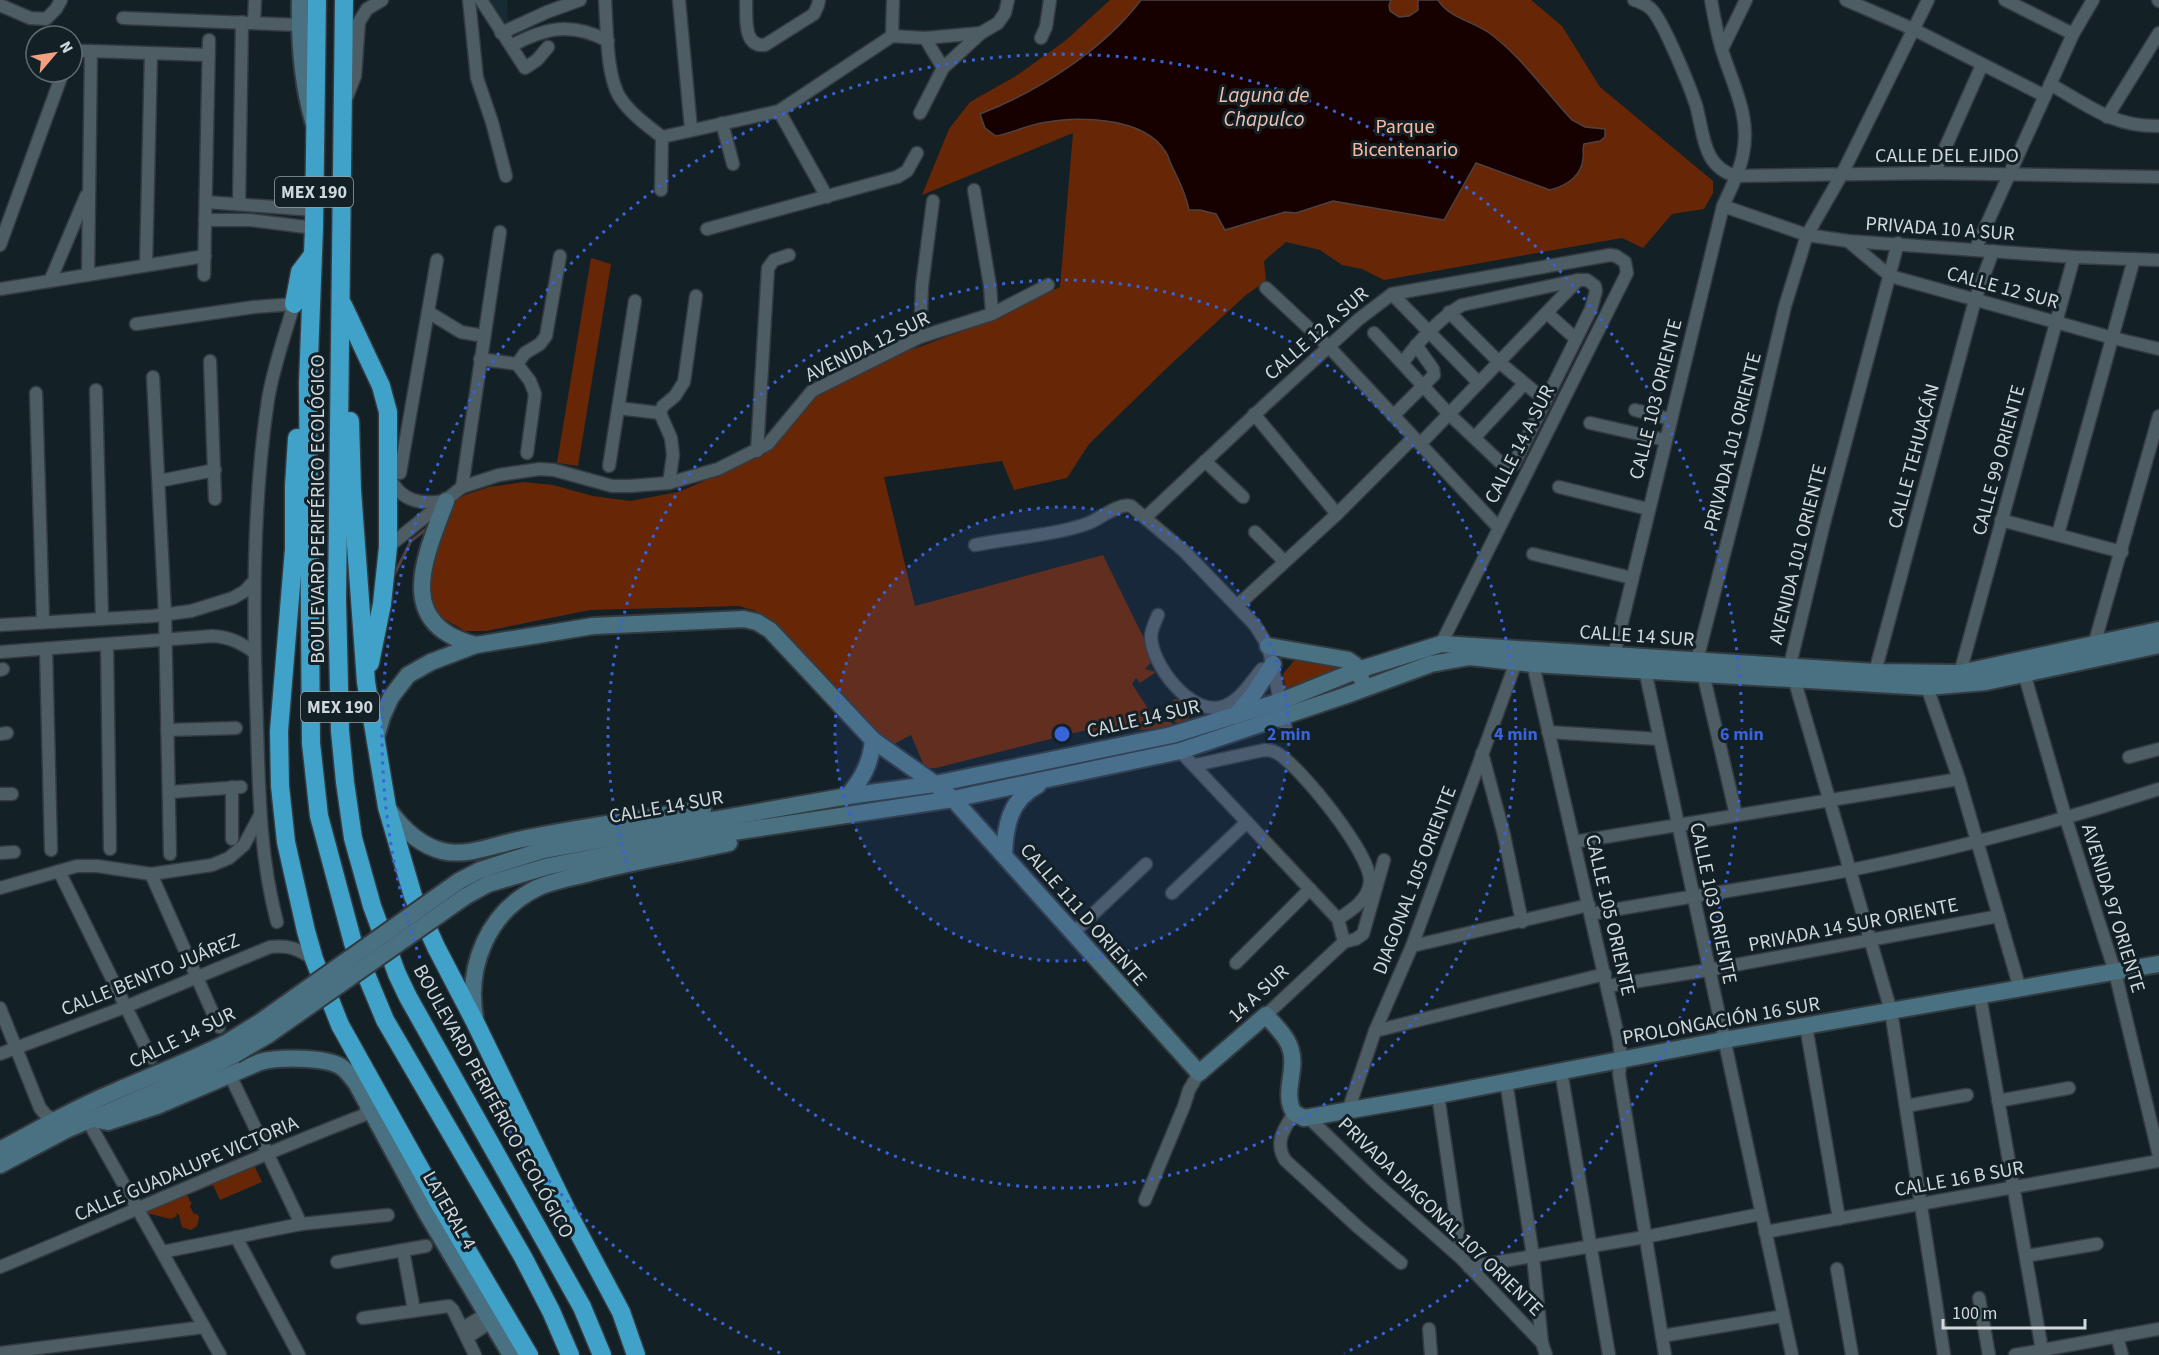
<svg xmlns="http://www.w3.org/2000/svg" width="2159" height="1355" viewBox="0 0 2159 1355" font-family="'Source Sans 3',sans-serif">
<style>
.built{fill:#172b33}
.green{fill:#672706}
.water{fill:#170000;stroke:#4e4142;stroke-width:1.5}
.lines{fill:none;stroke-linecap:round;stroke-linejoin:round}
.stream{stroke:#4e4142;stroke-width:3}
.street-casing{stroke:#333b40;stroke-width:15}
.secondary-casing{stroke:#333b40;stroke-width:20}
.highway-casing{stroke:#333b40;stroke-width:21}
.street{stroke:#4e5c63;stroke-width:12}
.secondary{stroke:#4a7182;stroke-width:16}
.highway{stroke:#40a1c9;stroke-width:18}
.secondary-bridge-casing{stroke:#333b40;stroke-width:20;stroke-linecap:butt}
.secondary-bridge{stroke:#4a7182;stroke-width:16}
.ring{fill:none;stroke:#3863d9;stroke-width:3;stroke-dasharray:3 6}
.labels{text-anchor:middle;stroke-width:6;stroke-linejoin:round;paint-order:stroke}
.shield{fill:#132026;stroke:#97a1a5;stroke-width:1.5}
.shield-label{font-size:18px;font-weight:bold;fill:#d0d8dc}
.park-label{font-size:20px;fill:#feba9f;stroke:#132026}
.street-label{font-size:20px;fill:#d0d8dc;stroke:#132026}
.water-label{font-size:21px;font-style:italic;fill:#f0c3b0;stroke:#132026}
.centre{fill:#3863d9;stroke:#132026;stroke-width:3}
.ring-label{font-size:18px;text-anchor:middle;font-weight:bold;fill:#3863d9;stroke:#132026;stroke-width:6;stroke-linejoin:round;paint-order:stroke}
</style>
<rect width="100%" height="100%" fill="#132026"/>
<path class="built" d="M 489,0 L 507,0 L 508,23 L 500,20 Z"/>
<g class="green">
<path d="M 1110,0 L 1531,0 L 1562,26 L 1600,87 L 1713,181 L 1713,193 L 1704,209 L 1672,214 L 1643,248 L 1622,238 L 1384,280 L 1362,269 L 1342,265 L 1320,250 L 1286,242 L 1264,261 L 1266,281 L 1246,295 L 1170,365 L 1089,444 L 1067,478 L 1014,490 L 1002,461 L 884,477 L 915,606 L 1103,555 L 1154,659 L 1145,669 L 1156,672 L 1140,683 L 1136,678 L 1132,684 L 1153,716 L 1147,722 L 1150,727 L 1156,723 L 1156,719 L 1162,722 L 1171,722 L 1173,725 C 1146,733 1119,728 1092,733 L 1090,729 L 936,768 L 925,768 L 911,735 L 894,744 L 871,731 L 756,611 L 739,606 L 590,610 L 486,631 L 465,631 L 439,616 L 431,599 L 428,581 L 449,505 L 465,495 L 489,487 L 524,482 L 553,485 L 593,496 L 630,501 L 678,492 L 721,474 L 771,444 L 811,393 L 905,352 L 985,323 L 1060,287 L 1073,133 L 922,195 L 949,129 L 970,102 L 1016,76 L 1065,41 Z"/>
<path d="M 591,258 L 611,264 L 578,466 L 557,463 Z"/>
<path d="M 1297,657 L 1352,667 L 1286,691 L 1283,674 Z"/>
<path d="M 1173,699 C 1182,698 1186,705 1190,713 L 1188,721 L 1178,723 L 1173,721 L 1175,714 L 1171,708 L 1174,701 Z"/>
<path d="M 252,1161 L 262,1182 L 220,1200 L 213,1185 L 191,1194 L 190,1192 Z"/>
<path d="M 184,1195 L 188,1196 L 190,1202 L 192,1201 L 190,1207 L 194,1214 L 197,1214 L 199,1217 L 197,1226 L 191,1230 L 182,1227 L 179,1215 L 176,1213 L 177,1216 L 171,1219 L 146,1213 L 147,1208 Z"/>
</g>
<path class="water" d="M 1141,0 L 1391,0 L 1389,5 L 1390,11 L 1399,17 L 1409,16 L 1418,10 L 1418,0 L 1438,0 C 1448,18 1476,22 1492,35 C 1522,58 1546,92 1572,120 L 1585,127 L 1605,129 L 1605,137 L 1600,141 L 1584,144 C 1582,149 1584,152 1583,158 C 1582,176 1566,186 1550,190 L 1476,163 L 1444,220 L 1333,201 L 1296,213 L 1285,212 L 1225,230 L 1216,214 L 1200,210 L 1189,210 C 1185,190 1179,182 1171,164 C 1169,160 1168,154 1165,151 C 1143,116 1076,116 1041,123 C 1026,126 1011,133 996,136 L 985,128 L 980,114 C 1039,91 1103,50 1141,0 Z"/>
<g class="lines">
<path class="stream" d="M 393,577 L 411,541 L 429,527"/>
<defs>
<g id="street">
<path d="M 469,0 L 477,78 L 492,122 L 506,176"/>
<path d="M 481,0 L 525,68 L 537,60 L 548,47"/>
<path d="M 605,0 C 607,27 606,78 621,99 C 631,114 648,126 662,137"/>
<path d="M 679,0 L 691,129"/>
<path d="M 746,0 C 747,16 742,47 765,45 L 814,14 L 818,5 L 819,0"/>
<path d="M 1634,0 C 1640,2 1646,4 1651,9 C 1663,20 1690,87 1696,105 C 1704,133 1702,167 1736,176 L 1934,173 L 2159,177"/>
<path d="M 1846,0 L 1913,29 L 2045,96"/>
<path d="M 2005,0 L 2073,34"/>
<path d="M 2158,0 L 2159,1"/>
<path d="M 0,5 L 30,18 L 46,19 L 56,9 L 61,0"/>
<path d="M 123,18 L 300,25"/>
<path d="M 254,22 L 255,0"/>
<path d="M 501,33 L 547,12 L 580,0"/>
<path d="M 892,36 L 893,0"/>
<path d="M 925,38 L 943,68"/>
<path d="M 1041,38 L 1046,27 L 1050,0"/>
<path d="M 511,46 C 546,27 572,22 608,41"/>
<path d="M 1722,49 L 1746,0"/>
<path d="M 72,55 L 79,51 L 91,51 L 209,55"/>
<path d="M 2050,84 C 2089,106 2113,127 2159,126"/>
<path d="M 346,99 L 355,76 L 359,22 L 367,9 L 382,0"/>
<path d="M 779,111 L 827,197"/>
<path d="M 920,113 L 943,68 L 981,33 L 998,23 L 1005,13 L 1008,0"/>
<path d="M 2107,117 L 2159,33"/>
<path d="M 722,123 L 733,164"/>
<path d="M 662,137 L 779,111 L 892,36 L 925,38 L 981,33"/>
<path d="M 1934,173 L 1982,65"/>
<path d="M 661,190 L 662,137"/>
<path d="M 974,190 L 990,286 L 992,314"/>
<path d="M 206,202 L 314,210"/>
<path d="M 239,204 L 242,22"/>
<path d="M 1723,206 L 1807,235 L 1848,241 L 2074,257 L 2159,260"/>
<path d="M 205,220 L 250,220 L 314,228"/>
<path d="M 707,229 L 897,177 L 907,171 L 917,153"/>
<path d="M 1848,241 L 1890,276 L 2113,338 L 2159,349"/>
<path d="M 1898,243 L 1823,527 L 1790,665 L 1891,1011 L 1944,1355"/>
<path d="M 0,245 L 63,72"/>
<path d="M 1975,250 L 2073,34 L 2093,0"/>
<path d="M 146,265 L 151,54"/>
<path d="M 88,275 L 91,51"/>
<path d="M 204,275 L 209,40"/>
<path d="M 50,281 L 86,196"/>
<path d="M 1266,288 L 1329,347 L 1498,527"/>
<path d="M 0,289 L 205,256"/>
<path d="M 1392,294 L 1479,383"/>
<path d="M 428,312 L 461,332 L 484,336"/>
<path d="M 1449,312 L 1499,362 L 1546,401"/>
<path d="M 1547,313 L 1576,339"/>
<path d="M 136,324 L 254,307 L 294,304 C 285,335 273,368 268,400 C 252,506 253,621 257,727 C 259,793 260,858 277,922"/>
<path d="M 1374,333 L 1449,414 L 1505,467 L 1510,468 L 1514,464 L 1591,309 L 1596,291 L 1595,286 L 1587,280 L 1578,280 L 1462,305 C 1438,319 1419,341 1403,362"/>
<path d="M 920,337 L 922,286 L 933,201"/>
<path d="M 480,359 L 517,364 L 530,381 L 535,394 L 527,453"/>
<path d="M 210,361 L 215,499"/>
<path d="M 517,364 L 525,353 L 540,344 L 546,336 L 560,256"/>
<path d="M 153,377 L 165,614 L 170,854"/>
<path d="M 96,390 L 102,619"/>
<path d="M 36,393 L 43,622"/>
<path d="M 618,408 L 660,413"/>
<path d="M 1635,410 L 1670,419"/>
<path d="M 1254,414 L 1337,514"/>
<path d="M 1393,416 L 1434,375 L 1433,369 L 1416,345"/>
<path d="M 1590,423 L 1665,440"/>
<path d="M 1475,437 L 1524,384"/>
<path d="M 1420,444 L 1578,280"/>
<path d="M 757,451 L 768,268 L 774,260 L 789,255"/>
<path d="M 1205,461 L 1243,497"/>
<path d="M 609,466 L 635,301"/>
<path d="M 400,473 L 437,260"/>
<path d="M 389,477 C 401,501 420,505 444,501"/>
<path d="M 159,481 L 215,470"/>
<path d="M 669,483 L 673,455 L 671,438 L 660,413 L 663,406 L 675,396 L 684,382 L 696,296"/>
<path d="M 462,487 L 500,232"/>
<path d="M 1559,487 L 1648,509"/>
<path d="M 1146,517 L 1266,404 L 1359,319 L 1392,294 L 1610,255 L 1616,256 L 1625,262 L 1627,273 L 1441,644"/>
<path d="M 2001,520 L 2122,552"/>
<path d="M 1255,532 L 1284,561"/>
<path d="M 2058,534 L 2134,259"/>
<path d="M 975,545 C 1010,538 1057,535 1089,523 C 1101,518 1118,503 1131,506 L 1184,551 L 1255,625 L 1268,646 L 1286,729"/>
<path d="M 388,547 L 462,487 L 499,475 L 540,469 L 554,470 L 612,486 L 630,486 L 669,483 L 718,469 L 768,444 L 812,391 L 920,337 L 992,314 L 1048,285"/>
<path d="M 1533,554 L 1632,578"/>
<path d="M 1238,605 L 1337,514 L 1413,438"/>
<path d="M 1158,615 C 1155,622 1151,630 1151,637 C 1152,665 1190,715 1221,707 C 1239,703 1251,682 1262,669"/>
<path d="M 0,625 L 153,616 L 191,611 L 233,598 L 245,591 L 254,581"/>
<path d="M 107,645 L 110,849"/>
<path d="M 2094,645 L 2159,416"/>
<path d="M 46,649 L 51,850"/>
<path d="M 0,652 L 213,636 C 230,637 241,643 254,652"/>
<path d="M 1614,655 L 1723,206 C 1730,190 1740,172 1743,154 C 1751,116 1733,86 1722,50 C 1717,34 1714,17 1711,0"/>
<path d="M 1697,660 L 1755,434 L 1785,306 L 1807,235 L 1842,174 L 1928,0"/>
<path d="M 1533,664 L 1619,1040 L 1621,1059 L 1619,1074 L 1665,1355"/>
<path d="M 0,670 L 3,669"/>
<path d="M 1645,670 L 1792,1355"/>
<path d="M 1875,672 L 1975,300 L 1993,251"/>
<path d="M 1703,673 L 1736,815"/>
<path d="M 1960,673 L 2074,257"/>
<path d="M 2024,673 L 2066,819 L 2115,972 L 2159,1156"/>
<path d="M 1927,687 L 1959,779 L 2020,989"/>
<path d="M 167,730 L 236,728"/>
<path d="M 1548,732 L 1659,739"/>
<path d="M 0,734 L 7,733"/>
<path d="M 1180,751 L 1338,919 L 1344,942 L 1356,939 L 1363,934 L 1384,860"/>
<path d="M 1482,753 L 1504,835 L 1522,922"/>
<path d="M 2129,757 L 2159,749"/>
<path d="M 1195,765 L 1264,750 C 1269,750 1272,750 1277,753 C 1300,766 1372,855 1370,882 C 1368,900 1352,910 1338,919"/>
<path d="M 169,792 L 241,787"/>
<path d="M 0,794 L 12,794"/>
<path d="M 232,839 L 232,787"/>
<path d="M 1574,842 L 1959,779"/>
<path d="M 0,853 L 14,852"/>
<path d="M 59,871 L 151,1058"/>
<path d="M 151,874 L 219,1027"/>
<path d="M 0,888 L 77,866 L 97,866 L 151,874 L 212,865 L 229,858 L 244,845 L 259,817"/>
<path d="M 1172,893 L 1247,822"/>
<path d="M 1591,914 C 1677,898 1765,886 1851,870 C 1956,849 2058,822 2159,789"/>
<path d="M 1073,933 L 1146,864"/>
<path d="M 1412,946 L 1589,905"/>
<path d="M 1236,963 L 1310,889"/>
<path d="M 1608,986 L 1708,970 L 1999,916"/>
<path d="M 1980,996 L 2042,1350"/>
<path d="M 0,1008 L 40,1108 L 46,1115 L 55,1120"/>
<path d="M 1266,1015 L 1344,942"/>
<path d="M 1806,1026 L 1839,1219"/>
<path d="M 1375,1031 L 1605,974"/>
<path d="M 0,1054 L 125,1007 L 270,947 C 291,945 297,949 314,959"/>
<path d="M 1561,1071 L 1609,1355"/>
<path d="M 230,1075 L 301,1224"/>
<path d="M 1506,1081 L 1533,1256 L 1542,1343 L 1546,1355"/>
<path d="M 1438,1095 L 1462,1259"/>
<path d="M 1998,1101 L 2069,1088"/>
<path d="M 1906,1106 L 1967,1095"/>
<path d="M 1348,1111 L 1375,1031 L 1412,946 L 1516,662"/>
<path d="M 1294,1113 C 1284,1129 1274,1142 1285,1160 L 1359,1228 L 1401,1263"/>
<path d="M 1309,1118 L 1377,1184 L 1462,1259 L 1542,1343"/>
<path d="M 88,1121 L 220,1355"/>
<path d="M 1145,1200 L 1184,1106 L 1189,1090 L 1199,1073"/>
<path d="M 1765,1232 L 2159,1161"/>
<path d="M 236,1237 L 299,1355"/>
<path d="M 403,1250 L 414,1310"/>
<path d="M 162,1252 L 301,1224 L 388,1215"/>
<path d="M 2026,1256 L 2097,1244"/>
<path d="M 337,1262 L 426,1246"/>
<path d="M 0,1267 C 121,1217 241,1162 364,1115 L 368,1105 L 372,1102"/>
<path d="M 1469,1267 L 1645,1237 L 1761,1214"/>
<path d="M 1837,1269 L 1852,1355"/>
<path d="M 1979,1298 L 1989,1355"/>
<path d="M 363,1318 L 449,1306 L 453,1310 L 475,1355"/>
<path d="M 463,1328 L 486,1314"/>
<path d="M 1429,1329 L 1431,1355"/>
<path d="M 1662,1336 L 1783,1316"/>
<path d="M 2117,1336 L 2122,1355"/>
<path d="M 468,1337 L 491,1322"/>
<path d="M 0,1353 L 204,1327"/>
<path d="M 2015,1355 L 2159,1329"/>
</g>
<g id="secondary">
<path d="M 300,0 C 299,41 302,82 313,121"/>
<path d="M 446,501 C 425,557 393,624 476,645"/>
<path d="M 1268,646 L 1348,660 L 1355,665 L 1361,678"/>
<path d="M 1235,716 L 1253,695 L 1273,664"/>
<path d="M 375,741 L 382,717 L 391,697 L 408,675 L 431,662 L 476,645 L 593,626 L 744,619 L 757,622 L 770,630 L 873,740 L 935,784 L 953,799 L 1199,1073 L 1266,1015 C 1275,1026 1288,1037 1291,1051 C 1297,1071 1282,1093 1294,1113 L 1304,1118 L 1438,1095 L 1724,1040 L 2159,964"/>
<path d="M 848,796 C 862,779 871,763 873,740"/>
<path d="M 389,810 C 402,828 419,845 442,851 C 467,857 494,845 518,840 C 579,827 642,819 703,809"/>
<path d="M 1004,855 C 1005,826 1010,799 1038,785"/>
<path d="M 459,881 L 480,870 L 543,850 L 848,796 L 935,784 L 1172,735 L 1281,701 L 1358,670 L 1441,644 L 1875,672 L 1960,673 L 2159,630"/>
<path d="M 466,896 L 488,884 L 549,866 L 687,839 L 953,799 L 1180,751 L 1344,696 L 1431,664 L 1470,657 L 1533,664 L 1927,687 L 1986,682 L 2159,645"/>
<path d="M 475,1018 C 466,966 488,912 537,888 C 552,881 570,878 586,874 C 633,861 681,854 729,843"/>
<path d="M 94,1119 L 108,1122 L 157,1106 L 260,1062 C 278,1057 324,1057 340,1066 C 347,1070 351,1077 356,1083 L 427,1214 L 511,1355"/>
<path d="M 0,1150 C 38,1129 76,1108 116,1091 C 153,1075 190,1061 226,1043"/>
<path d="M 0,1165 L 66,1130 L 182,1080 L 234,1055"/>
</g>
<g id="highway">
<path d="M 317,0 L 314,228 L 308,384 L 311,743 L 319,816 L 353,943 L 385,1020 L 523,1257 L 551,1311 L 570,1355"/>
<path d="M 344,0 L 337,600 L 340,731 L 345,782 L 353,838 L 372,906 L 397,974 L 408,997 L 582,1307 L 602,1355"/>
<path d="M 294,304 L 300,272 L 312,256"/>
<path d="M 343,305 L 381,386 L 388,412 L 388,547 L 382,604 L 370,663"/>
<path d="M 350,421 L 352,490 L 366,682 L 387,807 L 413,896 L 436,947 L 475,1022 L 567,1211 L 621,1312 L 636,1355"/>
<path d="M 297,438 L 294,486 L 294,549 L 279,731 L 280,786 L 286,842 L 306,931 L 314,959 L 340,1025 L 441,1206 L 529,1355"/>
</g>
</defs>
<use href="#street" class="street-casing"/>
<use href="#secondary" class="secondary-casing"/>
<use href="#highway" class="highway-casing"/>
<use href="#street" class="street"/>
<use href="#secondary" class="secondary"/>
<use href="#highway" class="highway"/>
<defs>
<g id="secondary-bridge">
<path d="M 226,1043 L 260,1022 L 459,881"/>
<path d="M 234,1055 L 268,1035 L 466,896"/>
</g>
</defs>
<use href="#secondary-bridge" class="secondary-bridge-casing"/>
<use href="#secondary-bridge" class="secondary-bridge"/>
</g>
<circle cx="1062" cy="734" r="227" fill="#3863d9" fill-opacity=".12"/>
<g class="ring">
<circle cx="1062" cy="734" r="227"/>
<circle cx="1062" cy="734" r="454"/>
<path d="M780 1353A680 680 0 1 1 1344 1353"/>
</g>
<g class="labels">
<g class="shield">
<rect x="275" y="177" width="78" height="30" rx="4.5"/>
<rect x="301" y="692" width="78" height="30" rx="4.5"/>
</g>
<g class="shield-label">
<text x="314" y="198">MEX 190</text>
<text x="340" y="713">MEX 190</text>
</g>
<g class="park-label">
<text x="1405" y="133">Parque<tspan x="1405" dy="23">Bicentenario</tspan></text>
</g>
<g class="street-label">
<text x="1947" y="162">CALLE DEL EJIDO</text>
<text transform="translate(1940 228) rotate(4)" y="7">PRIVADA 10 A SUR</text>
<text transform="translate(2003 287) rotate(15)" y="7">CALLE 12 SUR</text>
<text transform="translate(1316 333) rotate(-41)" y="7">CALLE 12 A SUR</text>
<text transform="translate(867 346) rotate(-26)" y="7">AVENIDA 12 SUR</text>
<text transform="translate(1655 399) rotate(-76)" y="7">CALLE 103 ORIENTE</text>
<text transform="translate(1732 442) rotate(-76)" y="7">PRIVADA 101 ORIENTE</text>
<text transform="translate(1519 444) rotate(-63)" y="7">CALLE 14 A SUR</text>
<text transform="translate(1913 456) rotate(-75)" y="7">CALLE TEHUACÁN</text>
<text transform="translate(1998 460) rotate(-75)" y="7">CALLE 99 ORIENTE</text>
<text transform="translate(317 509) rotate(-90)" y="7">BOULEVARD PERIFÉRICO ECOLÓGICO</text>
<text transform="translate(1797 554) rotate(-76)" y="7">AVENIDA 101 ORIENTE</text>
<text transform="translate(1637 635) rotate(4)" y="7">CALLE 14 SUR</text>
<text transform="translate(1143 718) rotate(-13)" y="7">CALLE 14 SUR</text>
<text transform="translate(666 806) rotate(-10)" y="7">CALLE 14 SUR</text>
<text transform="translate(1414 880) rotate(-69)" y="7">DIAGONAL 105 ORIENTE</text>
<text transform="translate(1714 903) rotate(78)" y="7">CALLE 103 ORIENTE</text>
<text transform="translate(2114 908) rotate(73)" y="7">AVENIDA 97 ORIENTE</text>
<text transform="translate(1084 914) rotate(49)" y="7">CALLE 111 D ORIENTE</text>
<text transform="translate(1611 915) rotate(77)" y="7">CALLE 105 ORIENTE</text>
<text transform="translate(1853 924) rotate(-11)" y="7">PRIVADA 14 SUR ORIENTE</text>
<text transform="translate(150 974) rotate(-22)" y="7">CALLE BENITO JUÁREZ</text>
<text transform="translate(1258 993) rotate(-43)" y="7">14 A SUR</text>
<text transform="translate(1721 1020) rotate(-10)" y="7">PROLONGACIÓN 16 SUR</text>
<text transform="translate(182 1037) rotate(-26)" y="7">CALLE 14 SUR</text>
<text transform="translate(494 1101) rotate(61)" y="7">BOULEVARD PERIFÉRICO ECOLÓGICO</text>
<text transform="translate(186 1168) rotate(-23)" y="7">CALLE GUADALUPE VICTORIA</text>
<text transform="translate(1959 1178) rotate(-10)" y="7">CALLE 16 B SUR</text>
<text transform="translate(450 1210) rotate(60)" y="7">LATERAL 4</text>
<text transform="translate(1441 1216) rotate(44)" y="7">PRIVADA DIAGONAL 107 ORIENTE</text>
</g>
<g class="water-label">
<text x="1264" y="102">Laguna de<tspan x="1264" dy="24">Chapulco</tspan></text>
</g>
</g>
<circle cx="1062" cy="734" r="9" class="centre"/>
<g class="ring-label">
<text x="1289" y="740">2 min</text>
<text x="1516" y="740">4 min</text>
<text x="1742" y="740">6 min</text>
</g>
<g transform="translate(54 54) rotate(61)"><circle r="28" fill="#132026" stroke="#5f6a6f" stroke-width="1.5"/>
<path d="M0-4.5L10 22L0 15L-10 22Z" fill="#f2a07f"/>
<text y="-9" font-size="16" font-weight="bold" text-anchor="middle" fill="#d0d8dc">N</text>
</g>
<path d="M1943 1319v9h142v-9" fill="none" stroke="#d0d8dc" stroke-width="3"/>
<text x="1952" y="1319" font-size="18" fill="#d0d8dc" stroke="#132026" stroke-width="4.5" paint-order="stroke">100 m</text>
</svg>
